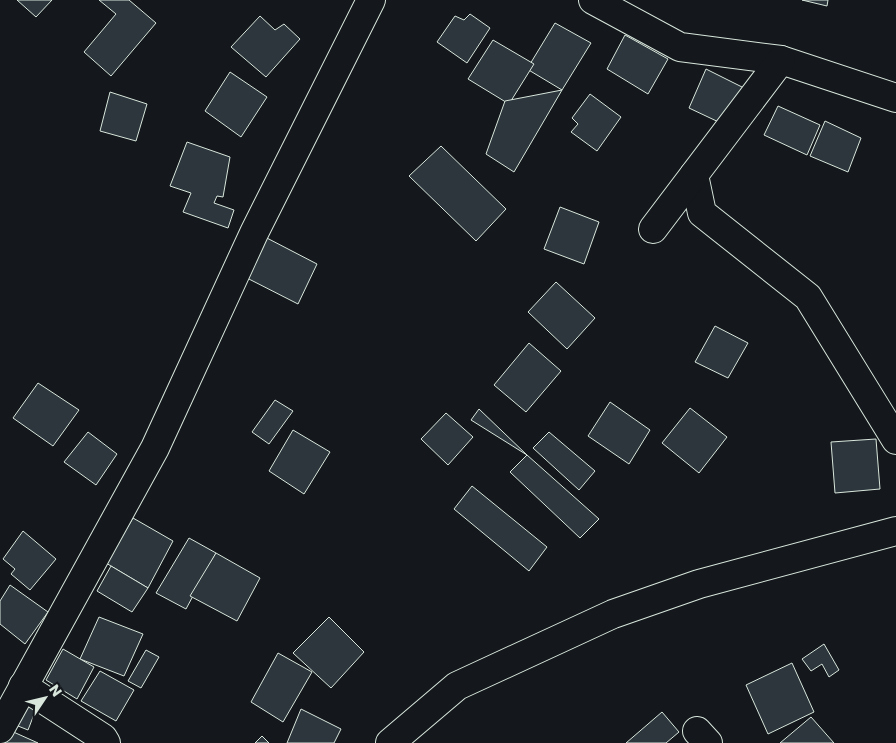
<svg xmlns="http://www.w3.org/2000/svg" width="896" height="743" viewBox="0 0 896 743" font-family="Poppins,sans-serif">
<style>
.building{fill:#2c363c;stroke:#d8e6dc}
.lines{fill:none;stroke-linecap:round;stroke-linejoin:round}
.minor-casing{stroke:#d8e6dc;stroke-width:30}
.minor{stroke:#14181c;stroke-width:28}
</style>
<rect width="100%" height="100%" fill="#14181c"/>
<g class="building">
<path d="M 17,0 L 52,0 L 36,17 Z"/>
<path d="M 99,0 L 129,0 L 156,23 L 111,76 L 84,52 L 116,14 Z"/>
<path d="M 802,0 L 828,0 L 827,6 Z"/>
<path d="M 470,14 L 490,28 L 467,63 L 437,42 L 455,16 L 464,20 Z"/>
<path d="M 260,16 L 275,30 L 284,24 L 300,39 L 266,77 L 231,47 Z"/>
<path d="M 555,23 L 591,43 L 562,90 L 527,69 Z"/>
<path d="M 625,35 L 668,59 L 648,94 L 607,69 Z"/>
<path d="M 493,40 L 534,64 L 509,104 L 468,79 Z"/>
<path d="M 706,69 L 744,88 L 725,125 L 689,108 Z"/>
<path d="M 230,72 L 267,97 L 241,137 L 205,111 Z"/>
<path d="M 562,90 L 514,172 L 486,154 L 505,101 Z"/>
<path d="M 110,92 L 147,104 L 136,141 L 100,131 Z"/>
<path d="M 590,94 L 621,117 L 597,151 L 571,132 L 578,124 L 572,118 Z"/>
<path d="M 778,106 L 820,125 L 807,155 L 764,135 Z"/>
<path d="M 825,121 L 861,138 L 848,172 L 810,156 Z"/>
<path d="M 187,142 L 230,157 L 223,197 L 217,196 L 214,203 L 234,210 L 228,228 L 183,212 L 191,193 L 170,186 Z"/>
<path d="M 441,146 L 506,209 L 476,241 L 409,176 Z"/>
<path d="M 560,207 L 599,222 L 584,264 L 544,249 Z"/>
<path d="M 263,236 L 317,264 L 298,304 L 243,276 Z"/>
<path d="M 556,282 L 595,318 L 567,349 L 528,312 Z"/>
<path d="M 715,326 L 748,343 L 728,378 L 695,362 Z"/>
<path d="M 529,343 L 561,371 L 526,412 L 494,385 Z"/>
<path d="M 38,383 L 79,410 L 53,446 L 13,418 Z"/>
<path d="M 275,400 L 293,411 L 269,444 L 252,432 Z"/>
<path d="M 610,402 L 650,430 L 629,464 L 588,436 Z"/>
<path d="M 690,408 L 727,437 L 699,473 L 662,443 Z"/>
<path d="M 479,409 L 527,455 L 471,420 Z"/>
<path d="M 446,413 L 473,437 L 448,465 L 421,439 Z"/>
<path d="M 293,430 L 330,452 L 304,494 L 269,471 Z"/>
<path d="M 88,432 L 117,454 L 96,485 L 64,462 Z"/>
<path d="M 549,432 L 595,471 L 579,490 L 533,448 Z"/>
<path d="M 876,439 L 880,489 L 835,493 L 831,442 Z"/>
<path d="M 527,455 L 599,519 L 580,538 L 510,472 Z"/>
<path d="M 472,486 L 547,547 L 529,571 L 454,509 Z"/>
<path d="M 133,518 L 173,541 L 148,588 L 106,563 Z"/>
<path d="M 23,531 L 56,559 L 30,590 L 11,574 L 15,569 L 3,559 Z"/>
<path d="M 189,538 L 216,553 L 186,609 L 156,593 Z"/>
<path d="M 216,553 L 260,578 L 237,621 L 190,596 Z"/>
<path d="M 111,566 L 148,588 L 132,612 L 97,591 Z"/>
<path d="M 10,585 L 48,612 L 25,644 L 0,624 L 0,601 Z"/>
<path d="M 99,617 L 143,634 L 124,676 L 80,659 Z"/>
<path d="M 329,617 L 364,652 L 331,688 L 293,653 Z"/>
<path d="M 824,644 L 839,670 L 829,677 L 822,664 L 811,671 L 802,659 Z"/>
<path d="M 63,649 L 94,667 L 77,699 L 46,680 Z"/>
<path d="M 146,650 L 159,657 L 141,688 L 128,681 Z"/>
<path d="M 278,653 L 312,672 L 283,722 L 251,702 Z"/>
<path d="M 792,663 L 814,712 L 768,734 L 746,685 Z"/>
<path d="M 100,671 L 134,690 L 116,721 L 81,701 Z"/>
<path d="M 22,696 L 38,704 L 28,730 L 13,724 Z"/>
<path d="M 301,709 L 341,729 L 334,743 L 287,743 Z"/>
<path d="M 662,712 L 679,732 L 666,743 L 626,743 Z"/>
<path d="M 811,717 L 834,743 L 780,743 Z"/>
<path d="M 9,730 L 38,743 L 3,743 Z"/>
<path d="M 262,736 L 269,743 L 255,743 Z"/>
</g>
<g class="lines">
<defs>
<g id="minor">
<path d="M 593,0 L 680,47 L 781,60 L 896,98"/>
<path d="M 694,175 L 702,213 L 808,297 L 896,440"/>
<path d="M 653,229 L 781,60"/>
<path d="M 23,686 L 103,738 L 106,743"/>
<path d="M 0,729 L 155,448 L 254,233 L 371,0"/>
<path d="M 697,731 L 708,743"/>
<path d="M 390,743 L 457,686 L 613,614 L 699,584 L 896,531"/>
</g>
</defs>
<use href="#minor" class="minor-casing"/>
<use href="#minor" class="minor"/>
</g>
<g transform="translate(45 698) rotate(55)" stroke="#14181c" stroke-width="4" paint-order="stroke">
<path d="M0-4L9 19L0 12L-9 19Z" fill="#d8e6dc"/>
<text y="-8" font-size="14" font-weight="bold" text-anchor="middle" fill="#d8e6dc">N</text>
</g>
</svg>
